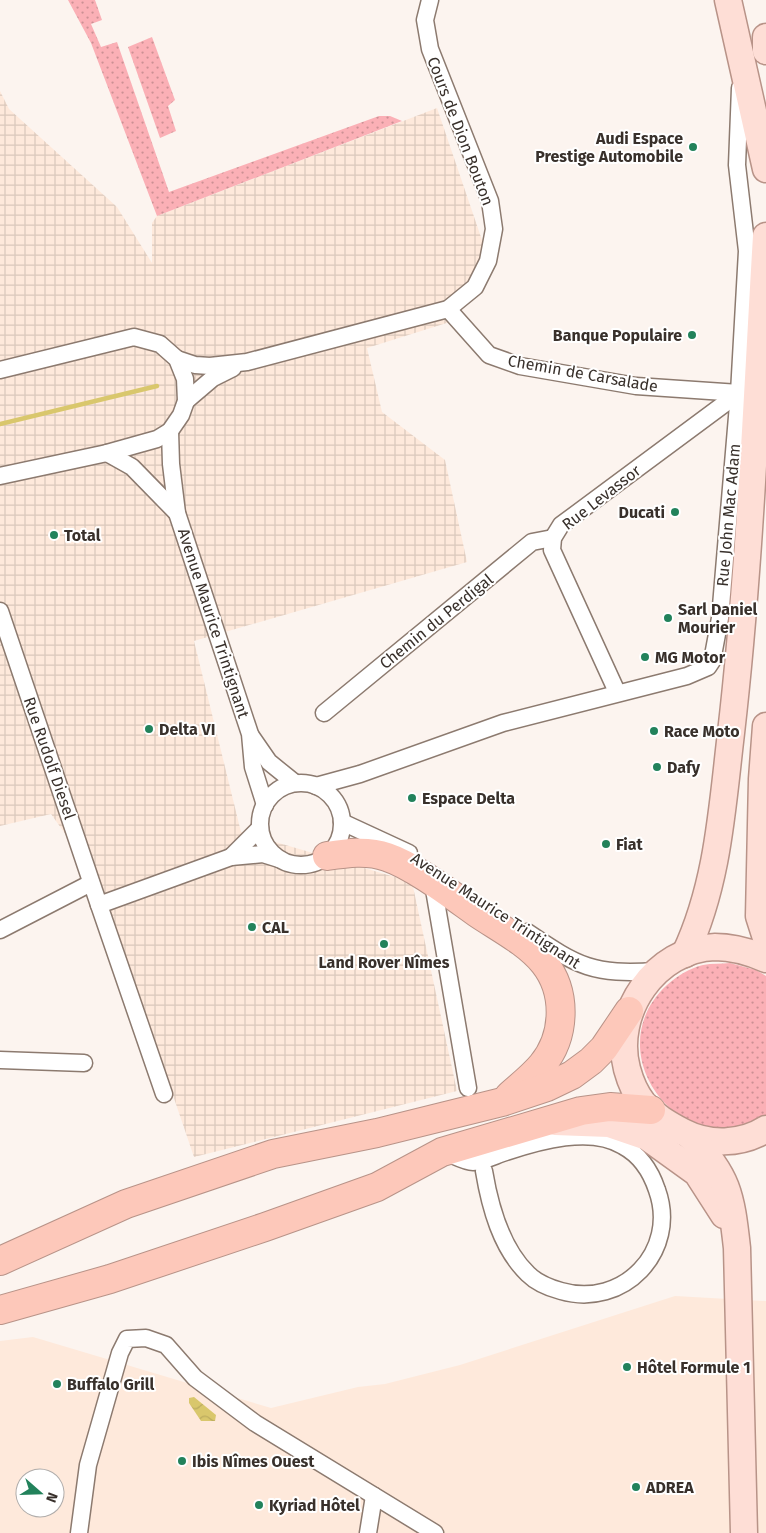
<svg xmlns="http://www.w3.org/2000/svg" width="766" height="1533" viewBox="0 0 766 1533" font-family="'Fira Sans',sans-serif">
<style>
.built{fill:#fee9db;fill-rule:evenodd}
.industrial{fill:url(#industrial-grid)}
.grass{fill:url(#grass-dots)}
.water{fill:url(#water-waves)}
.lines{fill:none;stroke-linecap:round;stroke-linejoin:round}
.stream{stroke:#d9c76c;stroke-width:4.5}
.minor-casing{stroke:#8c7a6f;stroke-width:19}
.primary-casing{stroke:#b89388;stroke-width:29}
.motorway-casing{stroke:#b89388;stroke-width:30}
.minor{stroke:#fff;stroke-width:16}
.primary{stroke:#feded6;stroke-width:26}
.motorway{stroke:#fdc8ba;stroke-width:28}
.poi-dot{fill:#22825b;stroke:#fff;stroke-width:2}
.labels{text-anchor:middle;stroke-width:4;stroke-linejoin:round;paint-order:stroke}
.street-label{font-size:16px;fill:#38302b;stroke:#fff}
.poi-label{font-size:16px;font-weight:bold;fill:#38302b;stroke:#fff;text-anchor:start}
</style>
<defs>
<pattern id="industrial-grid" width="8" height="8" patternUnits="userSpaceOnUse" patternTransform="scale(1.25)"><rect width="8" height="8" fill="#fee9db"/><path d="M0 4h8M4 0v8" fill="none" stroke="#dac8bc"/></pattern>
<pattern id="grass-dots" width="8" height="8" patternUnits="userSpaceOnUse" patternTransform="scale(1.25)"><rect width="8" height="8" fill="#fbb0b6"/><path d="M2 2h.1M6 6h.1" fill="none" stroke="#cc9094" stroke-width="1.8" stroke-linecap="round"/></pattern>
<pattern id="water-waves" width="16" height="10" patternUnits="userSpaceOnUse" patternTransform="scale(1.25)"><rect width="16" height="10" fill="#d9c76c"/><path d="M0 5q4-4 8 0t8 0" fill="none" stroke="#bbab5e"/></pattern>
</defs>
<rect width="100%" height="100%" fill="#fcf4ef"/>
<path class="built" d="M 675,1296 L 766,1301 L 766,1533 L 0,1533 L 0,1341 L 33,1337 L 271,1408 L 358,1387 L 385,1384 L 460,1365 ZM 25,1478 L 55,1478 L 55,1508 L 25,1508 Z"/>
<path class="industrial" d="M 0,91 L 9,109 L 117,207 L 152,263 L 152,223 L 157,216 L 437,108 L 484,246 L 453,321 L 367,348 L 382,412 L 445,460 L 467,562 L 194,641 L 241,832 L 412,882 L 457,1091 L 194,1157 L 101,884 L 51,814 L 0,826 Z"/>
<g class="grass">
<path d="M 68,0 L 95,0 L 102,20 L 91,24 L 101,47 L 117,42 L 169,192 L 379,116 L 390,116 L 402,121 L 157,216 L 91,43 Z"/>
<path d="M 152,37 L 175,100 L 168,106 L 176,131 L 160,138 L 128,47 Z"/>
<path d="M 730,963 L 756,970 L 766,976 L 766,1115 C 683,1168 594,1052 667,985 C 677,976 690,968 703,965 C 712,963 721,964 730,963 Z"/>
</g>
<path class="water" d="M 194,1397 L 216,1415 L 215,1421 L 201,1421 L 189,1403 L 189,1398 Z"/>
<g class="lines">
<path class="stream" d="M 0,424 L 157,386"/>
<defs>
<g id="minor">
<path d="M 448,309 L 489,355 L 520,366 L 636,386 L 739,393"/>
<path d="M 177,359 L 195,365 L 210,366 L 247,362 L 448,309 L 475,287 L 488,261 L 494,229 L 490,201 L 430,49 L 425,20 L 430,0"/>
<path d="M 0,370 L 134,337 L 160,344 L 177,359 L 185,379 L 186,401 L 181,415 L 170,431 L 157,439 L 107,453 L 0,476"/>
<path d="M 186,401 L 213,378 L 233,368"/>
<path d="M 170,431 L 171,464 L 177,513 L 250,734 L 253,767 L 265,805"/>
<path d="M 107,453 L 132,467 L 177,513"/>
<path d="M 0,611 L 99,905"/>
<path d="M 617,692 L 552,550 L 553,538 L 561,525 L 739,393"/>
<path d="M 324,713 L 532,542 L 553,538"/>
<path d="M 251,736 L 269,762 L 295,783"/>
<circle cx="301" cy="824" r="41"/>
<path d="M 316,786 L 360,774 L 503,723 L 687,676 L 708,667 L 712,661 L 720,618 L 739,393 L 747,251 L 737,165 L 740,88"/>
<path d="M 342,822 L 409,853"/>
<path d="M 231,857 L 260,828"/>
<path d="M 432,878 L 468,1088"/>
<path d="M 0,930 L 91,883"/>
<path d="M 527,932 C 579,967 593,975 656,971"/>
<path d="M 0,1060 L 84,1063"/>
<path d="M 164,1094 L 99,905 L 231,857 L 263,854 L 279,859"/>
<path d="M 445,1152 C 453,1155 465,1162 473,1162 C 483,1162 496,1155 506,1152 C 539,1141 591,1126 623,1146 C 640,1155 651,1172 657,1190 C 679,1251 623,1309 561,1291 C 550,1288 536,1282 528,1274 C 501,1248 490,1207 484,1171"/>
<path d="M 79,1533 L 88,1465 L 120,1353 L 127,1339 L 146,1338 L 166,1345 L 195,1378 L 255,1423 L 435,1533"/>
<path d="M 368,1533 L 374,1496"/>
</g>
<g id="primary">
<path d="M 728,0 L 766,169"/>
<path d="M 766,37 L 766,51"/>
<path d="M 766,726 L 762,779 L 759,916 L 766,938"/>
<path d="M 685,954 C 718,884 722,809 731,733 C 750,568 756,402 766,236"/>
<path d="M 766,959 C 750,952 733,947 715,947 C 655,949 612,1013 627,1069 C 630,1080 635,1093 643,1103 C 654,1116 668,1124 683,1132 C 708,1145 741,1145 766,1129"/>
<path d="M 555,1122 L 609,1124 L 647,1137 L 697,1173 L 724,1215"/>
<path d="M 690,1136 C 728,1176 731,1194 737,1248 L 744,1533"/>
</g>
<g id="motorway">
<path d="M 327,856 C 347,853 367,850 387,857 C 414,866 453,896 477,913 C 499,928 527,942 544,963 C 567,992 566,1036 542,1065 C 533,1076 520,1086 509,1096"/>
<path d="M 0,1261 L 126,1204 L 273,1154 L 377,1133 L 502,1102 L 547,1087 L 572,1075 L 591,1061 L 604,1048 L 629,1011"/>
<path d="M 0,1310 L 110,1279 L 265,1227 L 377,1187 L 442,1152 L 581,1111 L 610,1107 L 651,1110"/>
</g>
</defs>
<use href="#minor" class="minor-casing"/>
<use href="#primary" class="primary-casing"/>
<use href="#motorway" class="motorway-casing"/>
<use href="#minor" class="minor"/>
<use href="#primary" class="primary"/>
<use href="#motorway" class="motorway"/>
</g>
<g class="poi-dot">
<circle cx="693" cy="147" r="5"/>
<circle cx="692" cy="335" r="5"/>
<circle cx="675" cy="512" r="5"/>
<circle cx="54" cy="535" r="5"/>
<circle cx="668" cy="618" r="5"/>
<circle cx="645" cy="657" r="5"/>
<circle cx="149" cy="729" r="5"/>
<circle cx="654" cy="731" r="5"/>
<circle cx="657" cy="767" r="5"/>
<circle cx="412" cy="798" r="5"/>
<circle cx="606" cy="844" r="5"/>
<circle cx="252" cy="927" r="5"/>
<circle cx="384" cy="944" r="5"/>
<circle cx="627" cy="1367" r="5"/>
<circle cx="57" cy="1384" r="5"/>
<circle cx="182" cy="1461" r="5"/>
<circle cx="636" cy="1487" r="5"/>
<circle cx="259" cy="1505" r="5"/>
</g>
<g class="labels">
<g class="street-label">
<text transform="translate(461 131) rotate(69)" y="6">Cours de Dion Bouton</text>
<text transform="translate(583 373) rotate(10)" y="6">Chemin de Carsalade</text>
<text transform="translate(601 497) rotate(-38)" y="6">Rue Levassor</text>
<text transform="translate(728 515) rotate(-85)" y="6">Rue John Mac Adam</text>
<text transform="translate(436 621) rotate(-39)" y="6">Chemin du Perdigal</text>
<text transform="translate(214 623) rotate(72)" y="6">Avenue Maurice Trintignant</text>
<text transform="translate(50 758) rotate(71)" y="6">Rue Rudolf Diesel</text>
<text transform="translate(496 910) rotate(33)" y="6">Avenue Maurice Trintignant</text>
</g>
<g class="poi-label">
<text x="683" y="144" text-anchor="end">Audi Espace<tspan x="683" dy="18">Prestige Automobile</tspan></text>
<text x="682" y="341" text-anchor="end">Banque Populaire</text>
<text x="665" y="518" text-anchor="end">Ducati</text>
<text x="64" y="541">Total</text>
<text x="678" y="615">Sarl Daniel<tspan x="678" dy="18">Mourier</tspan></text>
<text x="655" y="663">MG Motor</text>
<text x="159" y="735">Delta VI</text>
<text x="664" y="737">Race Moto</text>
<text x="667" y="773">Dafy</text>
<text x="422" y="804">Espace Delta</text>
<text x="616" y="850">Fiat</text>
<text x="262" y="933">CAL</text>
<text x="384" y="968" text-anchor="middle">Land Rover Nîmes</text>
<text x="637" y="1373">Hôtel Formule 1</text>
<text x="67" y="1390">Buffalo Grill</text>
<text x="192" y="1467">Ibis Nîmes Ouest</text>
<text x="646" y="1493">ADREA</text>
<text x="269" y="1511">Kyriad Hôtel</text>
</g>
</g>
<g transform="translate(40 1493) rotate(110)"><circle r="24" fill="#ffffff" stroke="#afacaa"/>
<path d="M0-4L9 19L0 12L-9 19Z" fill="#22825b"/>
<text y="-8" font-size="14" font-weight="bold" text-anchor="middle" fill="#38302b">N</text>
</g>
</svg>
